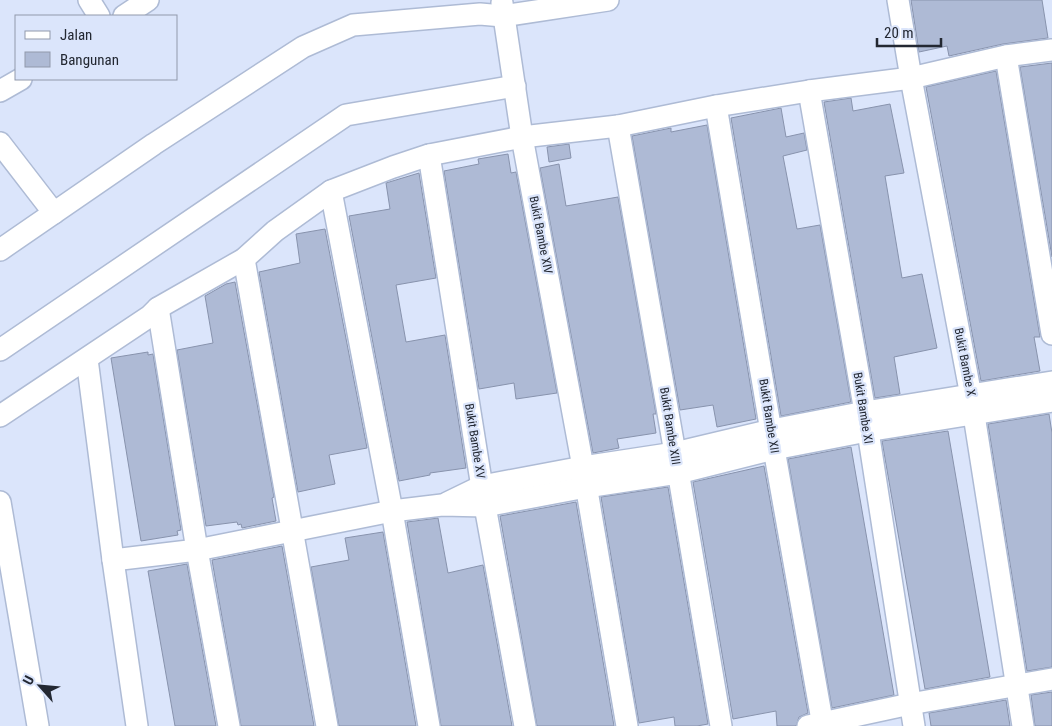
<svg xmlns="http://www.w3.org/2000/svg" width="1052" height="726" viewBox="0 0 1052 726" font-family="'Roboto Condensed',sans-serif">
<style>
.building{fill:#aebad5;stroke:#8893ad}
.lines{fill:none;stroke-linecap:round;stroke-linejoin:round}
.street-casing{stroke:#aebbd5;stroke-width:24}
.street{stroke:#fff;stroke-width:21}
.labels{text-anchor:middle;stroke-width:4.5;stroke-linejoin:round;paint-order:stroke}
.street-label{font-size:12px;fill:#232832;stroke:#dbe5fb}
</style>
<rect width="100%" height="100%" fill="#dbe5fb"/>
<g class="building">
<path d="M 911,0 L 1042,0 L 1048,38 L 1003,44 L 949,56 L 947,46 L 919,52 Z"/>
<path d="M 1052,63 L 1052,257 L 1020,67 Z"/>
<path d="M 996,71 L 1040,337 L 1034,337 L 1040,371 L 981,381 L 926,87 Z"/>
<path d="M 851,98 L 853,111 L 890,104 L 904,173 L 885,176 L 902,278 L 922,274 L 937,348 L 894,357 L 900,394 L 875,398 L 824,102 Z"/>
<path d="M 781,108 L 786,137 L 804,133 L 807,150 L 783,156 L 797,229 L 820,225 L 851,402 L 781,416 L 731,118 Z"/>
<path d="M 707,125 L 756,419 L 717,427 L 713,405 L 680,410 L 632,136 L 671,128 L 671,132 Z"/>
<path d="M 569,144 L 571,158 L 549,162 L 547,147 Z"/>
<path d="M 508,154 L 511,173 L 516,172 L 557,393 L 516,399 L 514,383 L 479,389 L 444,171 L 479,164 L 478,159 Z"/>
<path d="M 559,164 L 566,206 L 618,197 L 656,414 L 653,414 L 656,433 L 617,439 L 619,448 L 593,453 L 540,168 Z"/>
<path d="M 419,173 L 436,278 L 396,285 L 406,342 L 445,335 L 466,468 L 430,473 L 430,475 L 399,481 L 349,216 L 390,209 L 386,183 Z"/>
<path d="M 325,229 L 367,448 L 329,455 L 335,484 L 298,492 L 259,272 L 300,263 L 296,234 Z"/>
<path d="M 235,282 L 274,497 L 272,498 L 276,521 L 242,528 L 241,524 L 238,525 L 237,522 L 206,526 L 177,350 L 213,343 L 205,296 L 226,284 Z"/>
<path d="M 148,352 L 148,355 L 153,354 L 181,530 L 177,531 L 178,535 L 141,541 L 111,358 Z"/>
<path d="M 1049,414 L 1052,433 L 1052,667 L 1027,671 L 988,424 Z"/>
<path d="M 948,431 L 990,677 L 925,689 L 882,441 Z"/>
<path d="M 851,447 L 894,695 L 832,708 L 788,459 Z"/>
<path d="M 764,466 L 808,713 L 799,717 L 796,726 L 777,726 L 776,711 L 733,719 L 693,482 Z"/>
<path d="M 668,487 L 708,724 L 697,726 L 675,726 L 674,717 L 639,723 L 601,497 Z"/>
<path d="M 576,502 L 614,726 L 537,726 L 500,516 Z"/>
<path d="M 438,518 L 448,573 L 483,565 L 512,726 L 441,726 L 407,522 Z"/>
<path d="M 383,532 L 416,726 L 339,726 L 311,567 L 349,560 L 345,538 Z"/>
<path d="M 282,546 L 314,726 L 241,726 L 212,560 Z"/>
<path d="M 187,564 L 216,726 L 175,726 L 148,571 Z"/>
<path d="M 1052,692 L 1052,726 L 1035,726 L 1031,695 Z"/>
<path d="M 1006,700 L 1010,726 L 931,726 L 929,713 Z"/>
</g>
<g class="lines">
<defs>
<g id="street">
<path d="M 89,0 L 99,16"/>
<path d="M 898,0 L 911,78 L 971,396 L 1023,726"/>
<path d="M 502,3 L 522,137 L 583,467 L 627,726"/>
<path d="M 124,16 L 148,0"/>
<path d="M 1006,56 L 1052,334"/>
<path d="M 0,91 L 21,79"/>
<path d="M 809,91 L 865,412 L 914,726"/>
<path d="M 716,106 L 774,449 L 823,726"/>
<path d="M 618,126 L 675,453 L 721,726"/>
<path d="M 0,143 L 54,213"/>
<path d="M 429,155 L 485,506 L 525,726"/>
<path d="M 331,191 L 392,511 L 429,726"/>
<path d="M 0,250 L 154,144 L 303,47 L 353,25 L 480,14 L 503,16 L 608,0"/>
<path d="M 244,259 L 327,726"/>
<path d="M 158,308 L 197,550 L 229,726"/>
<path d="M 0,350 L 346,115 L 515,86"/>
<path d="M 87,359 L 113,560 L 137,726"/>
<path d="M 0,416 L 150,316 L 158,308 L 244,259 L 275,231 L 331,191 L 393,167 L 429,155 L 522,137 L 618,126 L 716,106 L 809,91 L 911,78 L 1006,56 L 1052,50"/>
<path d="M 0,502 L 38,726"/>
<path d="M 447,503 L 482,486 L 583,467 L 675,453 L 772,430 L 865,412 L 1052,382"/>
<path d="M 113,560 L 197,550 L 392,511 L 442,505 L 485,506 L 586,487 L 678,473 L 774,449 L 867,431 L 1052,401"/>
<path d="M 808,726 L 910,704 L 1052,679"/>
</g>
</defs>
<use href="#street" class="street-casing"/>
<use href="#street" class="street"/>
</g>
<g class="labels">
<g class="street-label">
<text transform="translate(541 235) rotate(79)" y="4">Bukit Bambe XIV</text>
<text transform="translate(965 362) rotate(79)" y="4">Bukit Bambe X</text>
<text transform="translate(863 408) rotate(81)" y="4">Bukit Bambe XI</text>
<text transform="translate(769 416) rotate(81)" y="4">Bukit Bambe XII</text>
<text transform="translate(670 426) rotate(81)" y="4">Bukit Bambe XIII</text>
<text transform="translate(475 441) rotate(81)" y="4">Bukit Bambe XV</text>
</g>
</g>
<rect x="15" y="15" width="162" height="65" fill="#dbe5fb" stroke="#9199ab"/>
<rect x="25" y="31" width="25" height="8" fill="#ffffff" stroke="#9199ab"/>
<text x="60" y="40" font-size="15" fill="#232832">Jalan</text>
<rect x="25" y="52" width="25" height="15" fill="#aebad5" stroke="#9199ab"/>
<text x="60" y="65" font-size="15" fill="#232832">Bangunan</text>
<g transform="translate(40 686) rotate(297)" stroke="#dbe5fb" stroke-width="4" paint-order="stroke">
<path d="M0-4L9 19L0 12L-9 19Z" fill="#232832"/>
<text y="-8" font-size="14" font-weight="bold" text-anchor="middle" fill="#232832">U</text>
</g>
<path d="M877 38v8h64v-8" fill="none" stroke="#232832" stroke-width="2.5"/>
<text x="884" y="38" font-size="15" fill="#232832" stroke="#dbe5fb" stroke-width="4" paint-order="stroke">20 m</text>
</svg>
